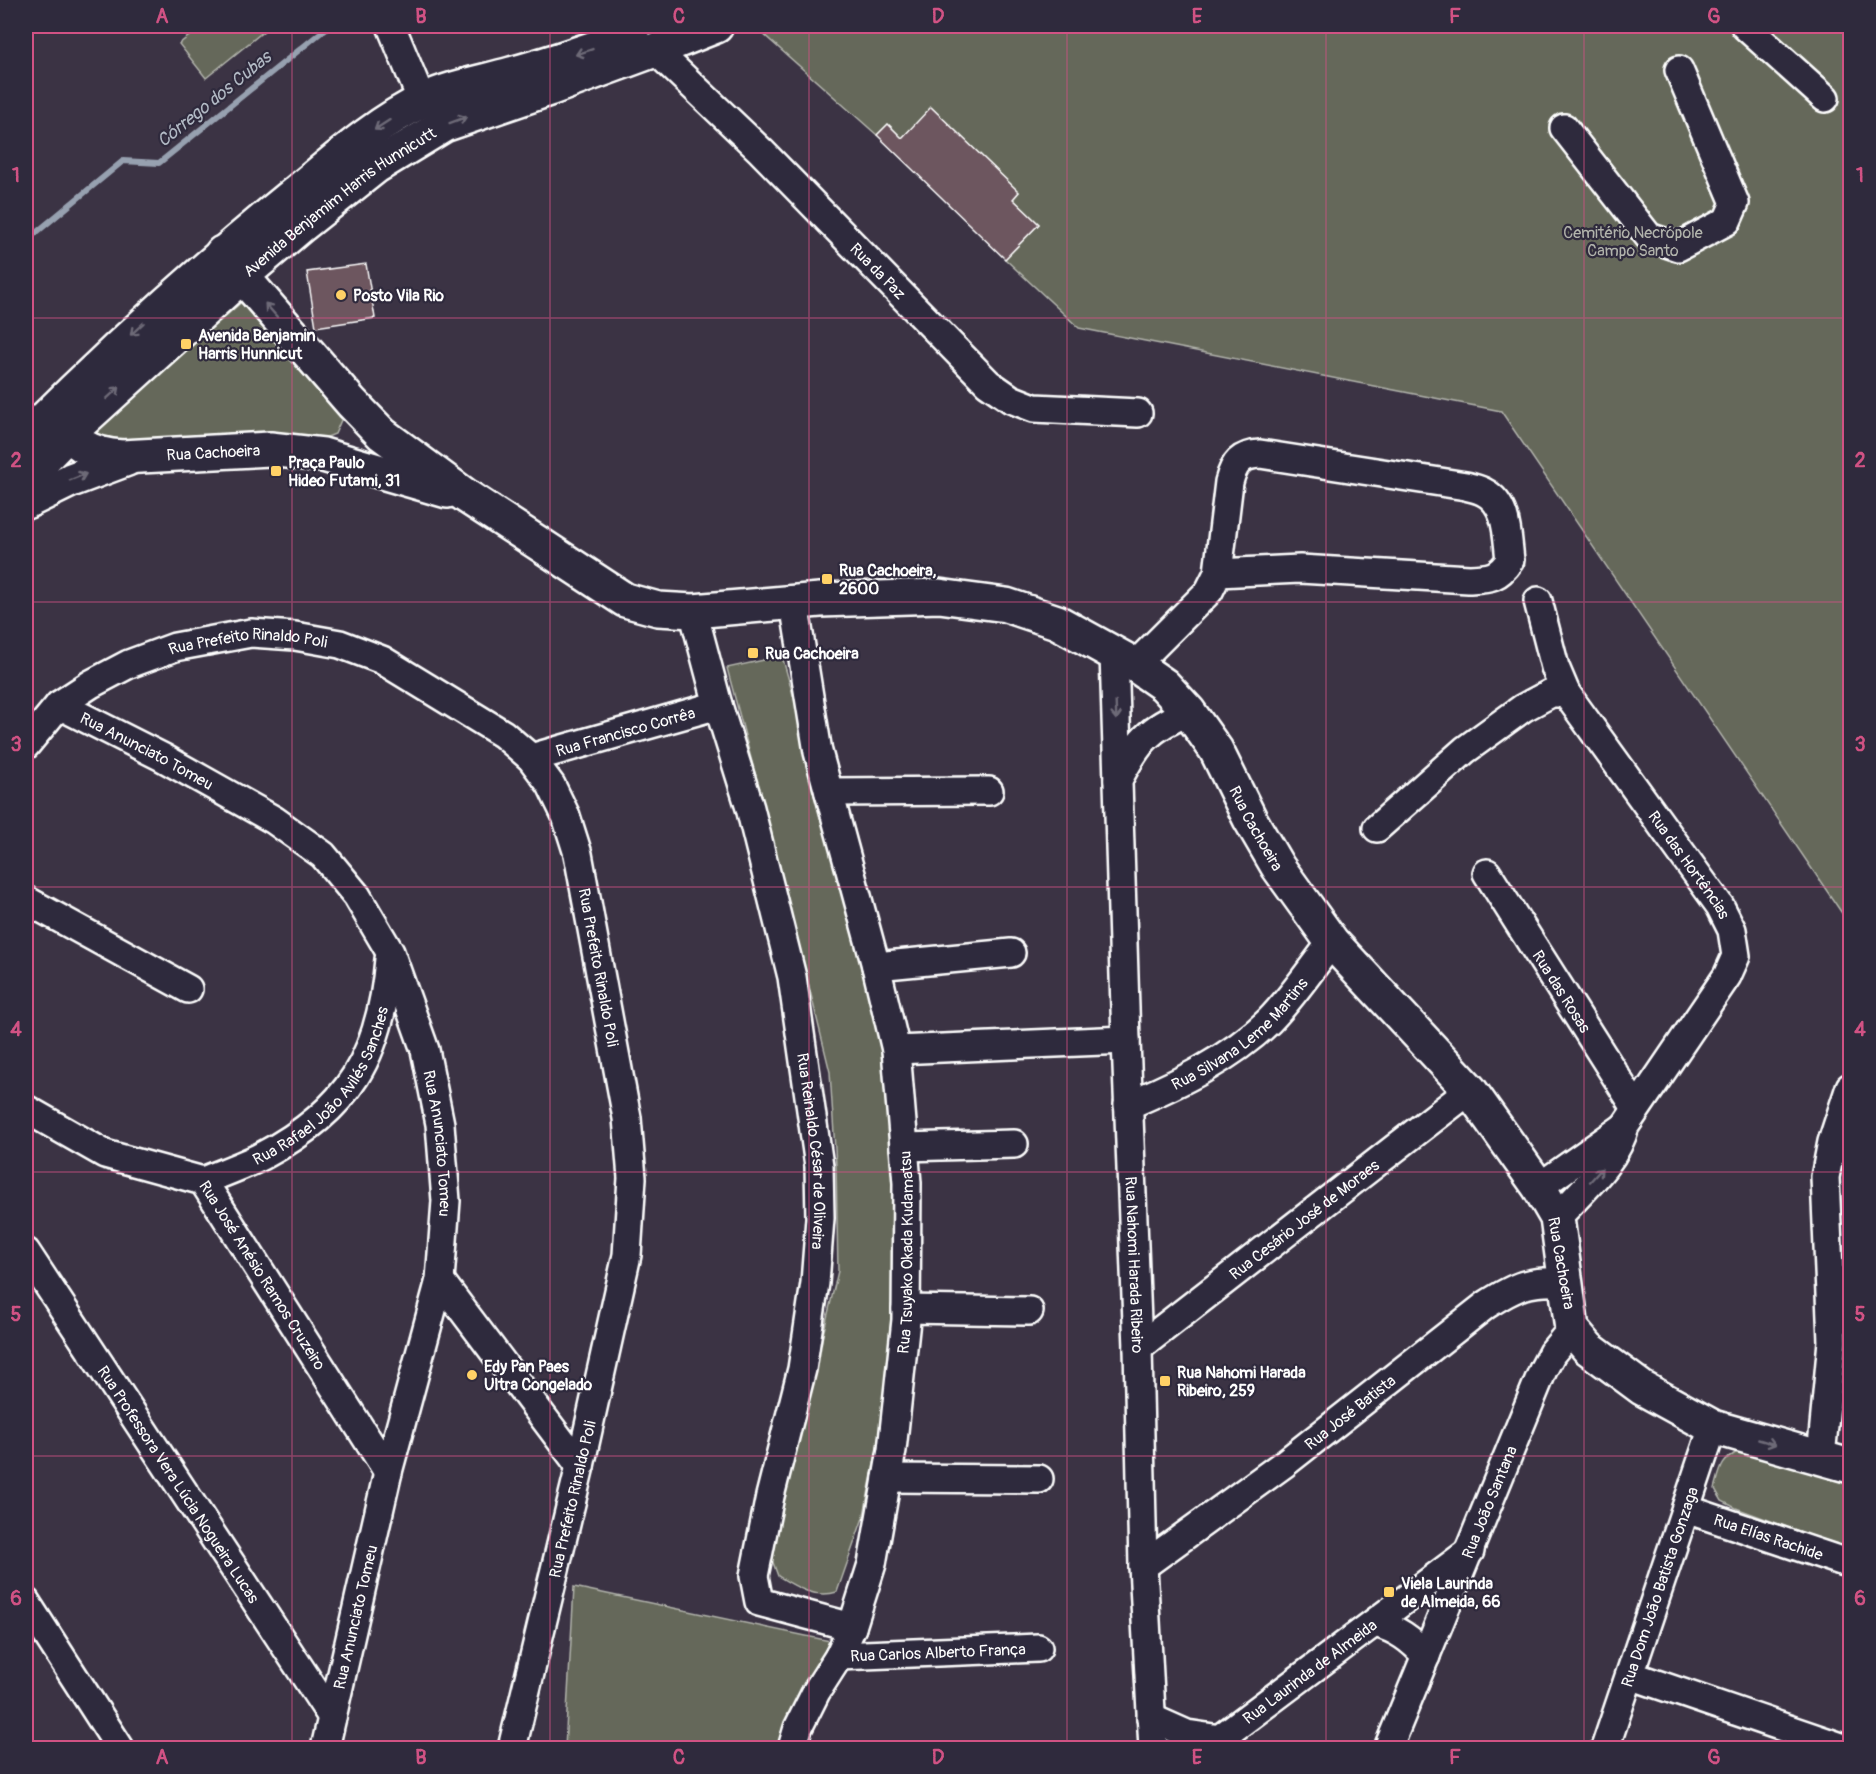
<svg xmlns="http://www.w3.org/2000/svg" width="1876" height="1774" viewBox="0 0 1876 1774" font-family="Pangolin,sans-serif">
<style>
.green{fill:#65685a;stroke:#b2b4ac;stroke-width:1.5}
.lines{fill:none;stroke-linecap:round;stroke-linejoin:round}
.stream{stroke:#97a1b0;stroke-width:6}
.building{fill:#6d565e;stroke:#fff;stroke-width:1.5}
.minor-casing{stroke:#fff;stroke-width:32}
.major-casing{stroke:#fff;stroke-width:38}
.minor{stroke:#2f2a3d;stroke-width:27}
.major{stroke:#2f2a3d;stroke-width:33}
.oneway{stroke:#6d6a77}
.grid{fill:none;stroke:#d15284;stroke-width:1.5;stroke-opacity:0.55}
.poi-dot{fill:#ffd166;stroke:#2f2a3d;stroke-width:2}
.labels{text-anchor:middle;stroke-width:4.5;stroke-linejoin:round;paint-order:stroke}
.street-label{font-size:16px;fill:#fff;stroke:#2f2a3d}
.park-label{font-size:16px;fill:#b2b4ac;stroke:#2f2a3d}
.poi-label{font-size:16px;font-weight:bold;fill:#fff;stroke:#2f2a3d;text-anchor:start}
.water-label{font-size:18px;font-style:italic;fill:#b1b9c4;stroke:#2f2a3d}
.neatline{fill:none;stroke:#d15284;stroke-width:2}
.grid-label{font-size:20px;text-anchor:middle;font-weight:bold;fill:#d15284}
</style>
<rect width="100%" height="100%" fill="#3b3344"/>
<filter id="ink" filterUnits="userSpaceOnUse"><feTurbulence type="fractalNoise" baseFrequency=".0167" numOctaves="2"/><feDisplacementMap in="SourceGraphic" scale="12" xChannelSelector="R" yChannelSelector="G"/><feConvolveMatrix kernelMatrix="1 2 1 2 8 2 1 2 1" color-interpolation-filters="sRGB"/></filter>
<g filter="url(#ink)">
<g class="green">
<path d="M 202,26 L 270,26 L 206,78 L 179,44 Z"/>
<path d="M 771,26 L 1850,26 L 1850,925 L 1501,411 L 1079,328 L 1005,259 L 1039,224 L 1013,199 L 1019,192 L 932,108 L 902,138 L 888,124 L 877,135 L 761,32 Z"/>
<path d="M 244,300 L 330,400 L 341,420 L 335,434 L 322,439 L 290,433 L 113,449 L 88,437 Z"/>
<path d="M 782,656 L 875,984 L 893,1171 L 895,1270 L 883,1418 L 864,1515 L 837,1592 C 815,1599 796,1587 778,1576 L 771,1557 L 838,1271 L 836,1165 L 830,1072 L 776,852 L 727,668 Z"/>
<path d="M 1740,1450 L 1850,1480 L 1850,1550 L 1736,1508 L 1722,1501 L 1715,1489 C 1721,1467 1720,1462 1740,1450 Z"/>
<path d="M 574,1587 L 830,1641 L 776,1748 L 565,1748 Z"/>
</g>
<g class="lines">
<path class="stream" d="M 26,241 L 123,161 L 159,163 L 329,26"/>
</g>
<g class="building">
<path d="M 931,107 L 1019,192 L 1013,199 L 1039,224 L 1005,259 L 877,135 L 888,124 L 902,138 Z"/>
<path d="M 366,264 L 375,318 L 316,327 L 307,272 Z"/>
</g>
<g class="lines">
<defs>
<g id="minor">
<path d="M 391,26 L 422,101"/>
<path d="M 1745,26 L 1825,98"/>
<path id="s1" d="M 655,50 L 761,151 L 988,383 L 1011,399 L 1034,408 L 1138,413"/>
<path d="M 1564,128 L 1649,237 L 1678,247 L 1727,221 L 1735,203 L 1679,70"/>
<path id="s2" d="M 1538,601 L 1555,667 L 1566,693 L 1720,906 L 1732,930 L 1736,956 L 1727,976 L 1625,1126 C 1616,1163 1581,1191 1557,1218"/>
<path id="s3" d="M 693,611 L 718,705 L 750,808 L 792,977 L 819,1166 L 820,1218 L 815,1283 L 802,1369 L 770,1496 L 754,1576 L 759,1602 L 852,1627"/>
<path id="s4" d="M 1114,653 L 1126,1040 L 1138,1348 L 1143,1566 L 1153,1748"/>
<path d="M 1135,665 L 1209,591 L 1218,573 L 1229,482 C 1234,463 1240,455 1260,454 L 1466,486 C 1472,488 1479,489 1484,492 C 1508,504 1507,536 1510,560 C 1498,578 1490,578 1469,579 L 1300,569 L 1218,573"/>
<path id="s5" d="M 59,705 L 162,757 L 274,820 L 323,855 L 357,896 L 390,952 L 425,1050 L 440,1124 L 446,1201 L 440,1280 L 388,1472 L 325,1748"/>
<path id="s6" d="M 26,745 L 59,705 L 91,684 L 129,664 L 175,647 L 251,633 L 295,636 L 340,644 L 382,660 L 503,734 L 531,758 L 551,785 L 566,816 L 578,854 L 627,1118 L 632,1178 L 627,1255 L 580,1466 L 512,1748"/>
<path id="s7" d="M 531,758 L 718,705"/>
<path d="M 1118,780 C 1138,742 1148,728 1189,712"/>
<path d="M 829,792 L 989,791"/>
<path d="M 1377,828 L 1465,750 L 1523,708 L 1551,693 L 1566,693"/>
<path id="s8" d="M 1487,873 L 1636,1108"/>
<path d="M 26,900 L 188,989"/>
<path d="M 876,966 L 1011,953"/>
<path d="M 896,1050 L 1126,1040"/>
<path id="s9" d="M 1128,1105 C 1178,1084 1230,1059 1269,1021 C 1291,999 1313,966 1332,942"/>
<path id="s10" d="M 26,1109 L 105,1154 L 203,1181 L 388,1472"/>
<path d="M 904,1147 L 1014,1144"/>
<path id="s11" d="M 203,1181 C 222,1173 243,1166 262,1156 C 349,1110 381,1056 389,959"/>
<path d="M 1539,1187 L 1624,1127"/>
<path id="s12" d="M 26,1252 L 332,1717"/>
<path d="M 440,1280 L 580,1466"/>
<path d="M 906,1309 L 1029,1311"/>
<path id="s13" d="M 1138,1348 L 1470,1090"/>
<path d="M 1821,1457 L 1832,1341 L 1825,1177 L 1832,1142 L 1850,1087"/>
<path d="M 887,1478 L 1039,1479"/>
<path id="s14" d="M 1686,1509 L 1850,1564"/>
<path id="s15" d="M 1143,1566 L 1285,1463 L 1486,1305 C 1517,1285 1529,1280 1565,1282"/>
<path d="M 26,1602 L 120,1748"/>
<path d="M 1375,1623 C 1397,1629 1411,1639 1426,1656"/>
<path id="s16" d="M 839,1656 L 1038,1648"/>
<path d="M 1630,1675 L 1844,1748"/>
<path d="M 1151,1718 L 1187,1734 L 1220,1739"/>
<path id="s17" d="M 792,1748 L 798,1728 L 816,1692 L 839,1656 L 852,1627 L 872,1564 L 892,1450 L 906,1320 L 907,1183 L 896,1050 L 876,966 L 818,752 L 794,603"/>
<path id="s18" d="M 1207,1748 L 1470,1551"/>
<path id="s19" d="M 1388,1748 L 1543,1370 L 1552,1353 L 1572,1329"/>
<path id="s20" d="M 1605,1748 L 1713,1427"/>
</g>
<g id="major">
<path id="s21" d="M 222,253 L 351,402 L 382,434 L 466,496 L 625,600 L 658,609 L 693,611 L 820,600 L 939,596 L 1006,605 L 1057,622 L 1135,665 L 1164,685 L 1189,712 L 1216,750 L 1250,819 L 1278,867 L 1332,942 L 1470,1090 L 1539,1187 L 1557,1218 L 1572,1329 L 1588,1348 L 1642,1388 L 1713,1427 L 1850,1466"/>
<path id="s22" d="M 60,412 C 72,445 88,454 122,457 L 270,449 L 323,455 L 447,491"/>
<path d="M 26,437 C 109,354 196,274 288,199 C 331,164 374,124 424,100 C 452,87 482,82 511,74 C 552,63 592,49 632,35"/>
<path id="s23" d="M 26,477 L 69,433 L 242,276 L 302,225 L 375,167 L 444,125 L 549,89 L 655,50 L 716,26"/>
<path d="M 26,502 L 71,480 L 127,459"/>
</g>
</defs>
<use href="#minor" class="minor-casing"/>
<use href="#major" class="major-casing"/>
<use href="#minor" class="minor"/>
<use href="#major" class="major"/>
</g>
<defs><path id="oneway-shaft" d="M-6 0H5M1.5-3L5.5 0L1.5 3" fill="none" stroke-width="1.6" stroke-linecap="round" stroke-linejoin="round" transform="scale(1.5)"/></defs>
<g class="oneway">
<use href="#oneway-shaft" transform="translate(584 52) rotate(161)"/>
<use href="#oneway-shaft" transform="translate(458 120) rotate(-20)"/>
<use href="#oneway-shaft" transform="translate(382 125) rotate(147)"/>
<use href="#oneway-shaft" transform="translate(271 310) rotate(-131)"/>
<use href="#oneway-shaft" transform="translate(137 329) rotate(137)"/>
<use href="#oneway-shaft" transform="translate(113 393) rotate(-42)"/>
<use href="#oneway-shaft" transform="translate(78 477) rotate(-22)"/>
<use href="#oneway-shaft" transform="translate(1116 711) rotate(88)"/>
<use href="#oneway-shaft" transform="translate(1596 1175) rotate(-48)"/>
<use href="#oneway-shaft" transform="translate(1767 1442) rotate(16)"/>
</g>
</g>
<path class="grid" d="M 292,26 L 292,1748M 550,26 L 550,1748M 809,26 L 809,1748M 1067,26 L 1067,1748M 1326,26 L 1326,1748M 1584,26 L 1584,1748M 26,318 L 1850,318M 26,602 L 1850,602M 26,887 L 1850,887M 26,1172 L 1850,1172M 26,1456 L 1850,1456"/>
<g class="poi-dot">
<circle cx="341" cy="295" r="6"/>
<rect x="180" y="338" width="12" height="12" rx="3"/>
<rect x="270" y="465" width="12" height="12" rx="3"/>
<rect x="821" y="573" width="12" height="12" rx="3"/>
<rect x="747" y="647" width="12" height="12" rx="3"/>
<circle cx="472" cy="1375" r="6"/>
<rect x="1159" y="1375" width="12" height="12" rx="3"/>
<rect x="1383" y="1586" width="12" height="12" rx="3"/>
</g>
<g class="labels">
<g class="street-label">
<text dy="6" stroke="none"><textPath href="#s23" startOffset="418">Avenida Benjamim Harris Hunnicutt</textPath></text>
<text dy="6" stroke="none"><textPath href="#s1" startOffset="314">Rua da Paz</textPath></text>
<text dy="6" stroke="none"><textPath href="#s22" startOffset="174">Rua Cachoeira</textPath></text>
<text dy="6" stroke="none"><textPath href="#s6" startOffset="256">Rua Prefeito Rinaldo Poli</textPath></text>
<text dy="6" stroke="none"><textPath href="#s7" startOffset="98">Rua Francisco Corrêa</textPath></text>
<text dy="6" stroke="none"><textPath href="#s5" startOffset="99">Rua Anunciato Tomeu</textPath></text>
<text dy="6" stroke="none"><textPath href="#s21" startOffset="1269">Rua Cachoeira</textPath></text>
<text dy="6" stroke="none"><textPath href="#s2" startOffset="308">Rua das Hortências</textPath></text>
<text dy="6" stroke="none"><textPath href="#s6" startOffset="796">Rua Prefeito Rinaldo Poli</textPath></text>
<text dy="6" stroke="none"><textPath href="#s8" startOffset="140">Rua das Rosas</textPath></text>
<text dy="6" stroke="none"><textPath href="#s9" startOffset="134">Rua Silvana Leme Martins</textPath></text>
<text dy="6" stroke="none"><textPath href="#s11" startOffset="159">Rua Rafael João Avilés Sanches</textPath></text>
<text dy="6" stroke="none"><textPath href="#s5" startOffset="621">Rua Anunciato Tomeu</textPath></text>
<text dy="6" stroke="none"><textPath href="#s3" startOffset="555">Rua Reinaldo César de Oliveira</textPath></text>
<text dy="6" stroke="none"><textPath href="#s13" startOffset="210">Rua Cesário José de Moraes</textPath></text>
<text dy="6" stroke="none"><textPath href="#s17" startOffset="516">Rua Tsuyako Okada Kudamatsu</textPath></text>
<text transform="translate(1562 1263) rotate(80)" y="6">Rua Cachoeira</text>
<text dy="6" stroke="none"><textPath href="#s4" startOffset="612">Rua Nahomi Harada Ribeiro</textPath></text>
<text dy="6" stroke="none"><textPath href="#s10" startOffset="304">Rua José Anésio Ramos Cruzeiro</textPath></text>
<text dy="6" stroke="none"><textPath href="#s15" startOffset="258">Rua José Batista</textPath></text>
<text dy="6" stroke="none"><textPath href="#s12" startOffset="278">Rua Professora Vera Lúcia Nogueira Lucas</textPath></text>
<text transform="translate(572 1499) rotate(-77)" y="6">Rua Prefeito Rinaldo Poli</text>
<text dy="6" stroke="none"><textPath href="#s19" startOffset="266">Rua João Santana</textPath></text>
<text dy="6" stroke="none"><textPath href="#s14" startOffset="87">Rua Elías Rachide</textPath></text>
<text dy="6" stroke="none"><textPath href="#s20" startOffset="170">Rua Dom João Batista Gonzaga</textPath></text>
<text transform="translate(355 1617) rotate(-77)" y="6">Rua Anunciato Tomeu</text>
<text dy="6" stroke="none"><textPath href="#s16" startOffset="99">Rua Carlos Alberto França</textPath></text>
<text dy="6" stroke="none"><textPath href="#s18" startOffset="128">Rua Laurinda de Almeida</textPath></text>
</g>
<g class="park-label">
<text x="1633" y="238">Cemitério Necrópole<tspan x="1633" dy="18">Campo Santo</tspan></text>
</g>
<g class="poi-label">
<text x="353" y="301">Posto Vila Rio</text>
<text x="198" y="341">Avenida Benjamin<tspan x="198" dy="18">Harris Hunnicut</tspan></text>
<text x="288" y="468">Praça Paulo<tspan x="288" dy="18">Hideo Futami, 31</tspan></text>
<text x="839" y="576">Rua Cachoeira,<tspan x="839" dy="18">2600</tspan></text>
<text x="765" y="659">Rua Cachoeira</text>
<text x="484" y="1372">Edy Pan Paes<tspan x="484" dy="18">Ultra Congelado</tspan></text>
<text x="1177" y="1378">Rua Nahomi Harada<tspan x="1177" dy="18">Ribeiro, 259</tspan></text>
<text x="1401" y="1589">Viela Laurinda<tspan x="1401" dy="18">de Almeida, 66</tspan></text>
</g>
<g class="water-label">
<text transform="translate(214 99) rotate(-39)" y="6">Córrego dos Cubas</text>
</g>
</g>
<rect width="1876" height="1774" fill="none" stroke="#2f2a3d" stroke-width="66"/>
<rect x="33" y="33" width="1810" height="1708" class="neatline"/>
<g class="grid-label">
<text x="162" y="23">A</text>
<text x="421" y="23">B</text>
<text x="679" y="23">C</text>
<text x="938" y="23">D</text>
<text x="1197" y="23">E</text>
<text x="1455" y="23">F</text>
<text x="1714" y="23">G</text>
<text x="16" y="182">1</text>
<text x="1860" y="182">1</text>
<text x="16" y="467">2</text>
<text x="1860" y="467">2</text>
<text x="16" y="751">3</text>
<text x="1860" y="751">3</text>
<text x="16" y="1036">4</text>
<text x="1860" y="1036">4</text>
<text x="16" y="1321">5</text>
<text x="1860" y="1321">5</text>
<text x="16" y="1605">6</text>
<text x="1860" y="1605">6</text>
<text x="162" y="1764">A</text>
<text x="421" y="1764">B</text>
<text x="679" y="1764">C</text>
<text x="938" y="1764">D</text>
<text x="1197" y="1764">E</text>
<text x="1455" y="1764">F</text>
<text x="1714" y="1764">G</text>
</g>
</svg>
